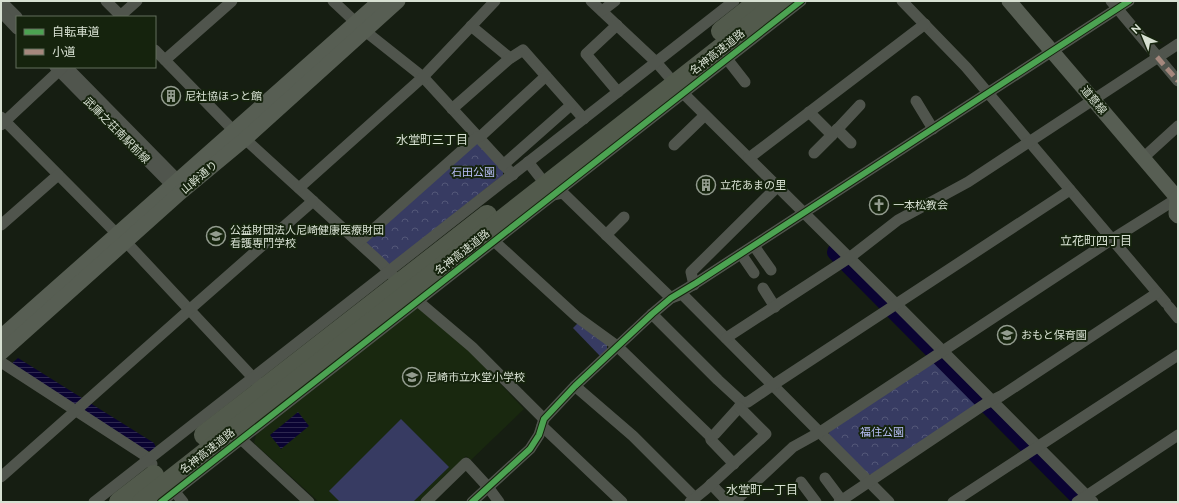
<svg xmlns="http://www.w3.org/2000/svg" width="1179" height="503" viewBox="0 0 1179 503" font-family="Raleway,'Noto Sans JP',sans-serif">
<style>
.built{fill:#19280f}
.park{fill:url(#park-crowns)}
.pitch{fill:#373b62}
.water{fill:url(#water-rules)}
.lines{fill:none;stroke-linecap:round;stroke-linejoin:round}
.river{stroke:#0a0332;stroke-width:18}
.street{stroke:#50554d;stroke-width:11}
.secondary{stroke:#575e53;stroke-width:15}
.highway{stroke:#525a4c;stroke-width:20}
.quiet{stroke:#a5887d;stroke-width:5;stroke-dasharray:10 5;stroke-linecap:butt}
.cycleway-casing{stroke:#15230d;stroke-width:8}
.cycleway{stroke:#4ca352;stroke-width:6}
.labels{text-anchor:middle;stroke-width:4;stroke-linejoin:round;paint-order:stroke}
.street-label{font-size:11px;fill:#d7e0d2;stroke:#15230d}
.poi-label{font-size:11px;fill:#d7e0d2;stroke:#15230d;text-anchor:start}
.park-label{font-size:11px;fill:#b8bff7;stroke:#15230d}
.neighbourhood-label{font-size:12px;fill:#d7e0d2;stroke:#15230d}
</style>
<defs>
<pattern id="park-crowns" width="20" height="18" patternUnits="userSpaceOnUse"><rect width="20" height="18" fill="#373b62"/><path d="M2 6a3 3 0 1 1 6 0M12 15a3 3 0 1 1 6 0" fill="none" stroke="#535778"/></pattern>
<pattern id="water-rules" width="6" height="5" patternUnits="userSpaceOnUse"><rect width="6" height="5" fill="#0a0332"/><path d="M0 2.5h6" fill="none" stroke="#2d274f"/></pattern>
</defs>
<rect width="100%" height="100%" fill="#161e12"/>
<path class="built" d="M 417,307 L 465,346 L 524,409 L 471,460 L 466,456 L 421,502 L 319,502 L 254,443 L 256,435 Z"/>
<g class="park">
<path d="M 473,144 L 478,144 L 503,170 L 503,175 L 391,264 L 388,264 L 366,245 L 367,239 Z"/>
<path d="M 579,322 L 607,343 L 607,349 L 600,356 L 573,328 Z"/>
<path d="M 939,360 L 979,400 L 978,404 L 873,474 L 868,475 L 828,436 L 830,430 L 934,361 Z"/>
</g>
<path class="pitch" d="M 401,419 L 449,467 L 413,502 L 340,502 L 329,491 Z"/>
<g class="water">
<path d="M 18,358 L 154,443 L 156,448 L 152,451 L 147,451 L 11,364 Z"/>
<path d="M 298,412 L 309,426 L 281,449 L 270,435 Z"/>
</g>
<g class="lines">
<path class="river" d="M 836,252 L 1084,502"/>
<g class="street">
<path d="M 1,1 L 17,17"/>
<path d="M 106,1 L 122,17"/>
<path d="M 333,1 L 365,31 L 423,77 L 513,175"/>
<path d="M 591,1 L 656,62 L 683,93 L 896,304 L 1093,502"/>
<path d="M 902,1 L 966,67 L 1166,303"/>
<path d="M 1111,1 L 1178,81"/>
<path d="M 602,11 L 615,1"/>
<path d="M 1,12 L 17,29"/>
<path d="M 119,17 L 137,1"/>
<path d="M 617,25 L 586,54 L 618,92"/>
<path d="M 471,26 L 510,58"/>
<path d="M 155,50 L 234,131"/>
<path d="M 727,59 L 745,82"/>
<path d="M 165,60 L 232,1"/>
<path d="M 55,67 L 176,190"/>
<path d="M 67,67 L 183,185"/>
<path d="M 916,101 L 933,129"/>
<path d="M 452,109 L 509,59 L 523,50 L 584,119"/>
<path d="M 809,112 L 832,135 L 860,105"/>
<path d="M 1,117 L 117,234"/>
<path d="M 1,125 L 63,67"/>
<path d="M 837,129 L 851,143"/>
<path d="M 245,139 L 382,264 L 394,277"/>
<path d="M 674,145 L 705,115"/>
<path d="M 814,153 L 832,135"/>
<path d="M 749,158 L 925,24"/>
<path d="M 1143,158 L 1178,126"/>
<path d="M 528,162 L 554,195 L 563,193 L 671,298 L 682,294 L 889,502"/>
<path d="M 503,165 L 571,105"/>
<path d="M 299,188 L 423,77 L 495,1"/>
<path d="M 1,225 L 58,175"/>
<path d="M 490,235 L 494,241 L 577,317 L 617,346 L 710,436 L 711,440 L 734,464"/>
<path d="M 606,235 L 624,217"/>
<path d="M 126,242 L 258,383"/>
<path d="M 359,242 L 477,137 L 481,136 L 546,76"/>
<path d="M 754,246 L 771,270"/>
<path d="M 741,254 L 754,273"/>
<path d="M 694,285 L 691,272 L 777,187"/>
<path d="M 763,288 L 775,307"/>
<path d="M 413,297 L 472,347 L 544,419"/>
<path d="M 1169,307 L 1178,318"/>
<path d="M 652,314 L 718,380 L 743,403 L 715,434 L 710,436"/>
<path d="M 726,338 L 849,258 L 898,220 L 968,182 L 1178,44"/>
<path d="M 1,362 L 144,455 L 152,464"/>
<path d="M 575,386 L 633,436 L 695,498"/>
<path d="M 743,403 L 748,402 L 773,385 L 1070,190"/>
<path d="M 542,426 L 622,502"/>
<path d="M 242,440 L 309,502"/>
<path d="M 1,477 L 189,310 L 313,201"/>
<path d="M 825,478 L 843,502"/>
<path d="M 801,482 L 816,502"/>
<path d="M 711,484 L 728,502"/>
<path d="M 171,487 L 183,502"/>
<path d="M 94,502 L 734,1"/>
<path d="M 161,502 L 801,1"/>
<path d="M 426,502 L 466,463 L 488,487 L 499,502"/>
<path d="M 472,502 L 530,449 L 539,435 L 544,419 L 575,386 L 652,314 L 671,298 L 696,283 L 1129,1"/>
<path d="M 690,502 L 706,489 L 766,434 L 739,407"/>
<path d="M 734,502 L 793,447 L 820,432 L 1111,240 L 1178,198"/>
<path d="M 839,502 L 985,404 L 1001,396 L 1157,293"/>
<path d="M 953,502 L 1178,355"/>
<path d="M 1077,502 L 1178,435"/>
</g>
<g class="secondary">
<path d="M 1009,1 L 1178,199"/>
<path d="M 1177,198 L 1176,214 L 1178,216"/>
<path d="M 1,337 L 380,1"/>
<path d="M 1,353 L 180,193 L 245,139 L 398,1"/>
</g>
<g class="highway">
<path d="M 721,31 L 759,1"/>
<path d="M 204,435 L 487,215"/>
<path d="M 119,502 L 154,475"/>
<path d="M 142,502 L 781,1"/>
</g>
<path class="quiet" d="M 1157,57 L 1178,81"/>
<defs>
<g id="cycleway">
<path d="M 161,502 L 801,1"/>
<path d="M 472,502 L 530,449 L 539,435 L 544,419 L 575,386 L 652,314 L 671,298 L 696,283 L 1129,1"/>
</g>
</defs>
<use href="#cycleway" class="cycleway-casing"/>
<use href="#cycleway" class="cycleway"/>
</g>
<defs>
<symbol id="building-ring" viewBox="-11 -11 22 22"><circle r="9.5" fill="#15230d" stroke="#939c8f" stroke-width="1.5"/><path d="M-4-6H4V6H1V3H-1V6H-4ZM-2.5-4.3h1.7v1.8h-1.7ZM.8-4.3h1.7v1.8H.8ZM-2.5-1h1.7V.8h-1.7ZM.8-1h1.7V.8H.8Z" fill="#939c8f"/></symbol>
<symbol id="church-ring" viewBox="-11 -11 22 22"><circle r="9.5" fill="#15230d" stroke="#939c8f" stroke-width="1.5"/><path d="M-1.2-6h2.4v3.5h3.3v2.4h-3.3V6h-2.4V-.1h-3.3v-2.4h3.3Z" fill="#939c8f"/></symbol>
<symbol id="university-ring" viewBox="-11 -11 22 22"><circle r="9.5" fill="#15230d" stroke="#939c8f" stroke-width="1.5"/><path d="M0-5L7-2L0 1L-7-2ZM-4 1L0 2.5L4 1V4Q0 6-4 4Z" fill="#939c8f"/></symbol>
<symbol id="school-ring" viewBox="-11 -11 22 22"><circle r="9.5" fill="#15230d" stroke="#939c8f" stroke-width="1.5"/><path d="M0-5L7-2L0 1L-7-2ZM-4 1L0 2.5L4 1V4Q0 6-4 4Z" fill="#939c8f"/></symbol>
</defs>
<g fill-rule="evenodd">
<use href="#building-ring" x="160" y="85" width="22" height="22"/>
<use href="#building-ring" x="695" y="174" width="22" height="22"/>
<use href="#church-ring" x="868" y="194" width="22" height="22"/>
<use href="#university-ring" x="205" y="225" width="22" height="22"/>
<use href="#school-ring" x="996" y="324" width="22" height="22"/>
<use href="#school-ring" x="401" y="366" width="22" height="22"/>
</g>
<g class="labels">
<g class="street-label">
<text transform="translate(717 52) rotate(-38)" y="4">名神高速道路</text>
<text transform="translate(1094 100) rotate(50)" y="4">道意線</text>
<text transform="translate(117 130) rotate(45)" y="4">武庫之荘南駅前線</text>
<text transform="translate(199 177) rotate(-40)" y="4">山幹通り</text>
<text transform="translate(462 252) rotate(-38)" y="4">名神高速道路</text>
<text transform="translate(207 451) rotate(-38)" y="4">名神高速道路</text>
</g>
<g class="poi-label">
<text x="185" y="100">尼社協ほっと館</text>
<text x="720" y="189">立花あまの里</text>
<text x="893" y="209">一本松教会</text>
<text x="230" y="234">公益財団法人尼崎健康医療財団<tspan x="230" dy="13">看護専門学校</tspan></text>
<text x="1021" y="339">おもと保育園</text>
<text x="426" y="381">尼崎市立水堂小学校</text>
</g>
<g class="park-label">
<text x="473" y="176">石田公園</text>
<text x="882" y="436">福住公園</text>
</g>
<g class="neighbourhood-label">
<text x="432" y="144">水堂町三丁目</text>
<text x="1096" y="245">立花町四丁目</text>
<text x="762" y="494">水堂町一丁目</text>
</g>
</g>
<rect width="1179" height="503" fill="none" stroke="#d7e0d2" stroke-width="4"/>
<rect x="16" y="16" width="140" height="52" fill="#15230d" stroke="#636f5c"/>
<rect x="24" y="29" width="20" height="6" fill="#4ca352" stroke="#636f5c"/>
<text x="52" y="36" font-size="12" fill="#d7e0d2">自転車道</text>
<rect x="24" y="49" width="20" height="6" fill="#a5887d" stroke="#636f5c"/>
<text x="52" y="56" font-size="12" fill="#d7e0d2">小道</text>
<g transform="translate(1143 36) rotate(316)" stroke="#15230d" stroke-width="3" paint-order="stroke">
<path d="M0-3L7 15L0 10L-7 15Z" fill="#d7e0d2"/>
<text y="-6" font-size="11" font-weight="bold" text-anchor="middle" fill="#d7e0d2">N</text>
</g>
</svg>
